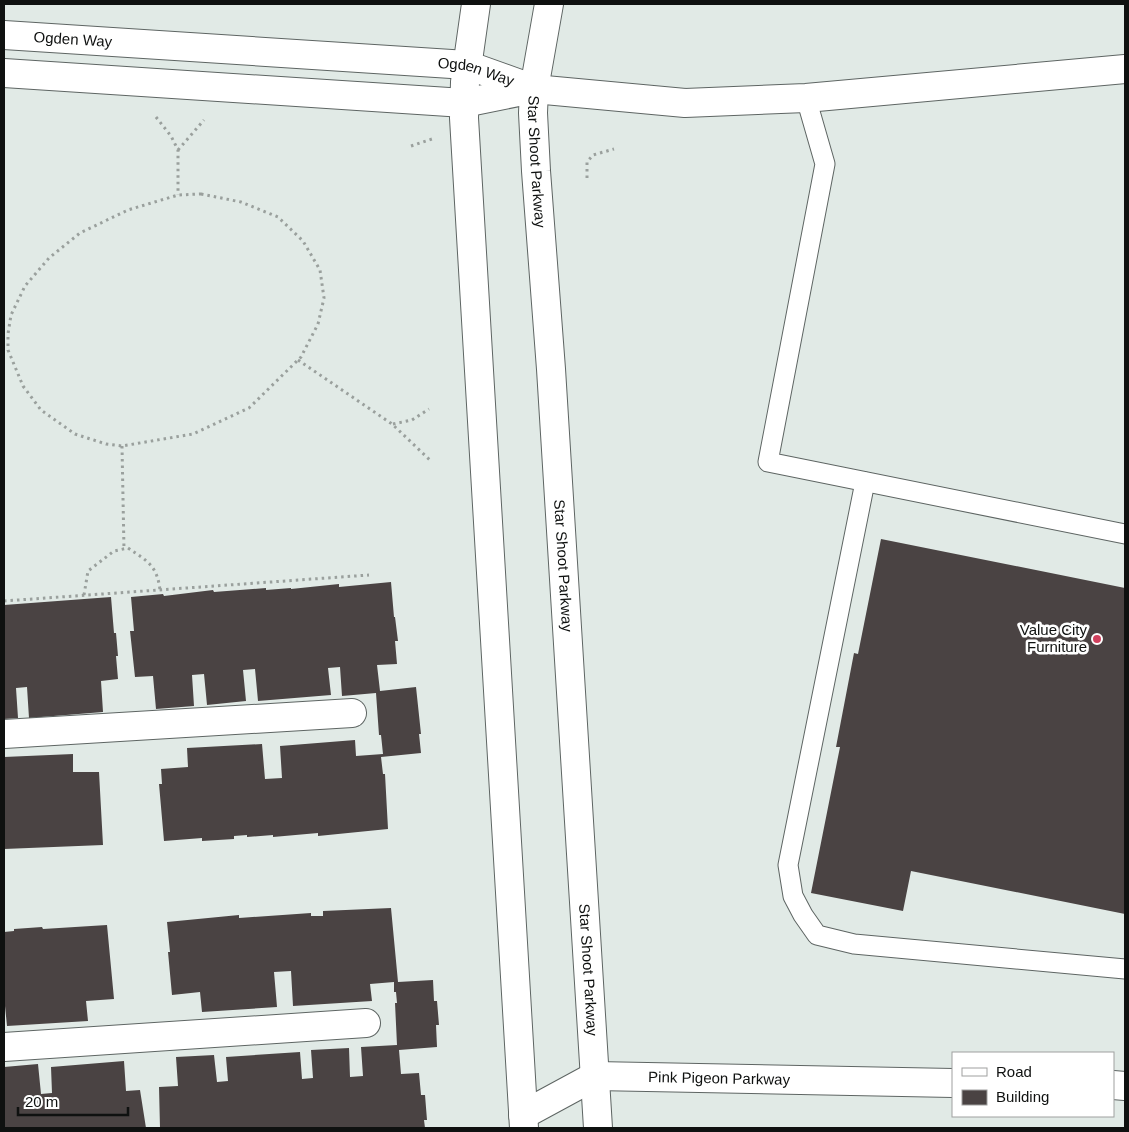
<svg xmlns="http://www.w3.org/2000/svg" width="1129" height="1132" viewBox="0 0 1129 1132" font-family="Helvetica,sans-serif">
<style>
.building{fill:#4a4343}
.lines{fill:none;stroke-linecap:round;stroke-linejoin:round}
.service-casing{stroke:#5e6563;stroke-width:21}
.minor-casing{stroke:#5e6563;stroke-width:30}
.tertiary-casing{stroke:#5e6563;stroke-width:30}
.path{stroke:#9aa09d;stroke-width:3;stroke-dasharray:2.5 4;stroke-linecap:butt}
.service{stroke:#fff;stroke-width:19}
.minor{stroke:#fff;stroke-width:28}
.tertiary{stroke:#fff;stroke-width:28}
.poi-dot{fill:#d0405d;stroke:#fff;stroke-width:2}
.labels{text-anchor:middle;stroke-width:5;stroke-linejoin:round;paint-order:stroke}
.street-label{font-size:15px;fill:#0f1110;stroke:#fff}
.poi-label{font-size:15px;fill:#0f1110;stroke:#fff;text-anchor:end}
</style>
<rect width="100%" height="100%" fill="#e1eae6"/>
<g class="building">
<path d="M 881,539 L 1125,588 L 1125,914 L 911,871 L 903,911 L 811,893 L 840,747 L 836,747 L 854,653 L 858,654 Z"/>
<path d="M 391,582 L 394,617 L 395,617 L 398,641 L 395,641 L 397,664 L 377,665 L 380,691 L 416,687 L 421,734 L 419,734 L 421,753 L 381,757 L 383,774 L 385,774 L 388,829 L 318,836 L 318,833 L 273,837 L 273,835 L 247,837 L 247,835 L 234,836 L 234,839 L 202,841 L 202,838 L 164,841 L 159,784 L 162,784 L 161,769 L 188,767 L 187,748 L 262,744 L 265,779 L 282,778 L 280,746 L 355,740 L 356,756 L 383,754 L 381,735 L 379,735 L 376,693 L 342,696 L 340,667 L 328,668 L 331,695 L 258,701 L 255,669 L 243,670 L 246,701 L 207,705 L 204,674 L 192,675 L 194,706 L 156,709 L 153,676 L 135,677 L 130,631 L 134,631 L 131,597 L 163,594 L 164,596 L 213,590 L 214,592 L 266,588 L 266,590 L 291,588 L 291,589 L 339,584 L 339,587 Z"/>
<path d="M 111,597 L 114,633 L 116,633 L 118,656 L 116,656 L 118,679 L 101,681 L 103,712 L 29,718 L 27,687 L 16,688 L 18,718 L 4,719 L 4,605 Z"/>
<path d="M 73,754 L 73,772 L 99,772 L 103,845 L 4,849 L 4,757 Z"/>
<path d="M 391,908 L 398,982 L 433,980 L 434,1001 L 437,1001 L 439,1025 L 436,1025 L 437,1047 L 399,1050 L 401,1074 L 419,1073 L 421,1095 L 425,1095 L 427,1120 L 424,1120 L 425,1128 L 160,1128 L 159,1087 L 178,1086 L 176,1057 L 214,1055 L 217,1082 L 228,1081 L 226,1057 L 300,1052 L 302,1079 L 313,1078 L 311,1050 L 349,1048 L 350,1077 L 363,1076 L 361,1047 L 397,1045 L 395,1003 L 397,1003 L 396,992 L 394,992 L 394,982 L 370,984 L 372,1001 L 293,1006 L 291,971 L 274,972 L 277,1007 L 202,1012 L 200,992 L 172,995 L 168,952 L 170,952 L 167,922 L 239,915 L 239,918 L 311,913 L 311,916 L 323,916 L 323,911 Z"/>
<path d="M 107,925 L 114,999 L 86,1001 L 88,1021 L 7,1026 L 5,1006 L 4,1006 L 4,932 L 14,931 L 14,929 L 42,927 L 43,929 Z"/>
<path d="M 124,1061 L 126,1091 L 140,1090 L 146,1128 L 4,1128 L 4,1067 L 38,1064 L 41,1094 L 52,1093 L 51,1067 Z"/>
</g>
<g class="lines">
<defs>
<g id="service">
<path d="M 806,98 L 825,164 L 768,462 L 1125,534"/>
<path d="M 865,482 L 788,865 L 793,896 L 803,915 L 817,935 L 854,944 L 1125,969"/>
</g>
<g id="minor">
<path id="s1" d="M 4,35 L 467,65 L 534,89 L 685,103 L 806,98 L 1125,69"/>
<path d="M 4,73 L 464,103 L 533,89"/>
<path d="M 4,734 L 352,713"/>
<path d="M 4,1047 L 366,1023"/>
<path d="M 1113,1085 L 1125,1086"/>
<path id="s2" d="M 523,1115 L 595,1076 L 953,1083"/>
</g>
<g id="tertiary">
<path d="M 476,4 L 465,82 L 464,118 L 524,1128"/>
<path id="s3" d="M 549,4 L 534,89 L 533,113 L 536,171 L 551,369 L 598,1128"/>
</g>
</defs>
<use href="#service" class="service-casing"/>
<use href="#minor" class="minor-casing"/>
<use href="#tertiary" class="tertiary-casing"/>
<g class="path">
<path d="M 156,117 L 171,136 L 178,150 L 178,195"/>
<path d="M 411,146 L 432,139"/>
<path d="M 178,150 L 204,120"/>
<path d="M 587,178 L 587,162 L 593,155 L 614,149"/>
<path d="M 201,194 L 241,202 L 278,217 L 303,241 L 320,270 L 324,298 L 318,324 L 301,357 L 249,408 L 193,434 L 122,446 L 106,444 L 75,434 L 41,410 L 23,386 L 8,350 L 8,334 L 11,315 L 25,286 L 49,258 L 80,233 L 128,210 L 178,195 Z"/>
<path d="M 298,360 L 392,424 L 431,461"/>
<path d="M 393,424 L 412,420 L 429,409"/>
<path d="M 122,446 L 124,550"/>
<path d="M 84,595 L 88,571 L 114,551 L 128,548 C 147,561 157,565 160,590"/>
<path d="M 4,601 L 369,575"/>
</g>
<use href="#service" class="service"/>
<use href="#minor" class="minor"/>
<use href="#tertiary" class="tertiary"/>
</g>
<circle class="poi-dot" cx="1097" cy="639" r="5"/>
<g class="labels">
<g class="street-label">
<text dy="5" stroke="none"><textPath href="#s1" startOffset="69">Ogden Way</textPath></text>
<text dy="5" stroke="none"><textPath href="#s1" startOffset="474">Ogden Way</textPath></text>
<text dy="5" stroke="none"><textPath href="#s3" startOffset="159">Star Shoot Parkway</textPath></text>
<text dy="5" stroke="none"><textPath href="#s3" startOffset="564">Star Shoot Parkway</textPath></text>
<text dy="5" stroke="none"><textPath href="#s3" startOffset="969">Star Shoot Parkway</textPath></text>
<text dy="5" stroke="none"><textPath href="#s2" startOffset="206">Pink Pigeon Parkway</textPath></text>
</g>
<g class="poi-label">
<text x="1087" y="635">Value City<tspan x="1087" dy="17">Furniture</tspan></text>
</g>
</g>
<rect width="1129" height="1132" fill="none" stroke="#0f1110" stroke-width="10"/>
<rect x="952" y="1052" width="162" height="65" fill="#ffffff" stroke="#9fa09f"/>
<rect x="962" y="1068" width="25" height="8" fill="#ffffff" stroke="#9fa09f"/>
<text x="996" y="1077" font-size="15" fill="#0f1110">Road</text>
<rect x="962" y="1090" width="25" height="15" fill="#4a4343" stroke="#9fa09f"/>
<text x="996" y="1102" font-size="15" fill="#0f1110">Building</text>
<path d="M18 1107v8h110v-8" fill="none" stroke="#0f1110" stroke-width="2.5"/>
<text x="25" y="1107" font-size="15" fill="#0f1110" stroke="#ffffff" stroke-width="4" paint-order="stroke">20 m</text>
</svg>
